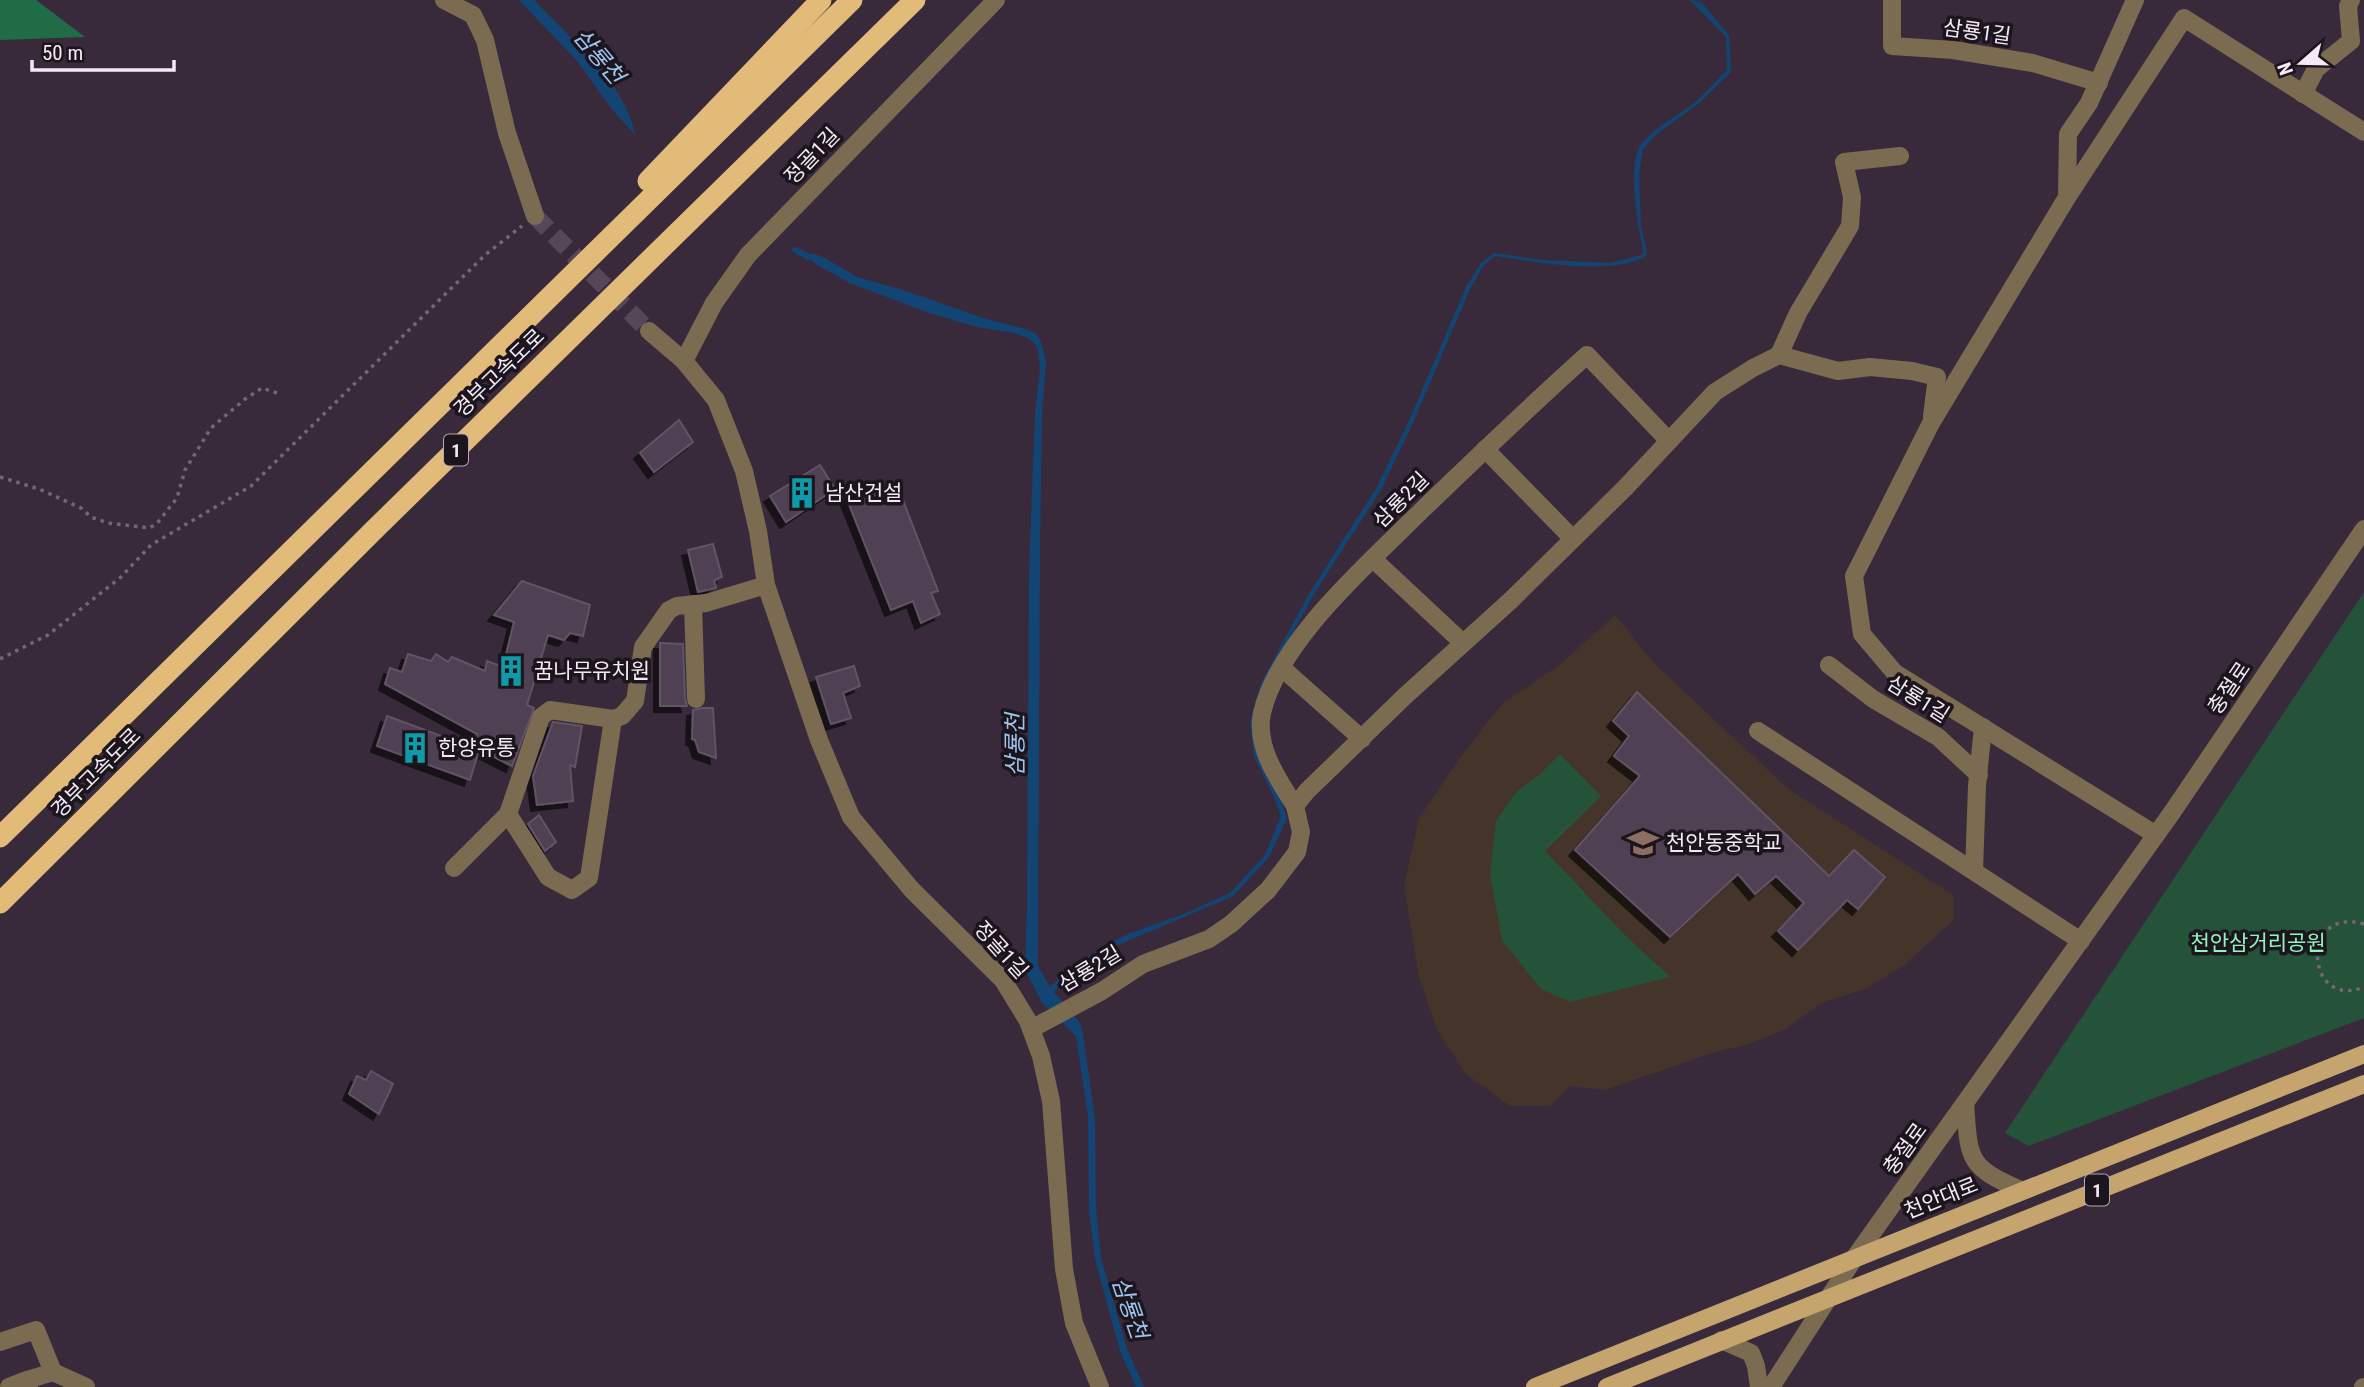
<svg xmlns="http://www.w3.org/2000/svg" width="2364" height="1387" viewBox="0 0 2364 1387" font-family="'Roboto Condensed','Noto Sans KR',sans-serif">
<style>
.education{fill:#443429}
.green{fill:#24533a}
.forest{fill:#206c46}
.water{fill:#134574}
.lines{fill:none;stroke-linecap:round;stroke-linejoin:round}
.stream{stroke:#134574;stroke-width:6}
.building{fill:#4f3f52;stroke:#625265;stroke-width:2;filter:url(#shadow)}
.minor-tunnel{stroke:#554757;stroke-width:18;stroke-dasharray:18 9;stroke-linecap:butt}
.path{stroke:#746675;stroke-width:3.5;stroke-dasharray:3.5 5;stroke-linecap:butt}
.minor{stroke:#7b6b51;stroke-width:18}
.major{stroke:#c5a46d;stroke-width:18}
.highway{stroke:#e2bb78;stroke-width:21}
.labels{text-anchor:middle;stroke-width:7;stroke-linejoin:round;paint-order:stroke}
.shield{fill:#1c151d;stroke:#b3aab4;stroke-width:2}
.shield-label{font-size:19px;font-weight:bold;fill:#f4eaf5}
.street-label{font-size:21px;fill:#f4eaf5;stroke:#1c151d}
.poi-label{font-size:21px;fill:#f4eaf5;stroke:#1c151d;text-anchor:start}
.park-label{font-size:21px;fill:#90f5bb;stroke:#1c151d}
.water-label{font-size:23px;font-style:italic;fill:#9cc4f0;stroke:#1c151d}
</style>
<defs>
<filter id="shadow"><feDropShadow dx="-6" dy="6" stdDeviation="0" flood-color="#0009"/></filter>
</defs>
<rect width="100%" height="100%" fill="#392a3b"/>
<path class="education" d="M 1615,615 L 1654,663 L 1787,788 L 1953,895 L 1954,920 L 1903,966 L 1865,989 L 1821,1003 L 1784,1030 L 1749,1044 L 1712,1053 L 1605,1090 L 1570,1086 L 1550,1106 L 1510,1106 L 1466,1074 L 1437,1030 L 1419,977 L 1404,886 L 1419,818 L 1464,752 L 1502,704 L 1561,664 Z"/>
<g class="green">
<path d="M 2364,592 L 2364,1018 L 2029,1146 L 2005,1133 Z"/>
<path d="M 1560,754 L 1601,796 L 1545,851 L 1625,935 L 1670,977 L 1570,1002 L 1541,989 L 1502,940 L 1490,875 L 1496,821 L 1517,791 L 1539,775 Z"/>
</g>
<path class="forest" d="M 0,0 L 36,0 L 85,37 L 0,40 Z"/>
<g class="water">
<path d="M 519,0 L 534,0 C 569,37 626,83 635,135 L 611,108 L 578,62 Z"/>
<path d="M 1690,0 L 1701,2 L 1729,35 L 1731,72 L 1698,104 L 1657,134 L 1643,149 L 1639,174 L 1641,227 L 1647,251 L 1646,256 C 1613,276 1533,262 1495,256 L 1483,266 L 1470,289 L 1412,425 L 1381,490 L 1314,594 L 1265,684 L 1255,722 L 1287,818 L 1269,857 L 1233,896 L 1104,951 L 1075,971 L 1054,992 L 1080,1023 L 1083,1034 L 1095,1119 L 1096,1209 L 1101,1258 L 1127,1349 L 1144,1387 L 1136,1387 L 1120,1351 L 1095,1259 L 1089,1210 L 1088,1116 L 1076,1036 L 1042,1003 L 1025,969 L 1027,909 L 1029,571 L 1035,413 L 1040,370 L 1038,351 L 1035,344 L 1028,338 L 1015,333 L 977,327 L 929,313 L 850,283 L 817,265 L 803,254 L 815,254 L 825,258 L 857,277 L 906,291 L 983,318 L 1026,329 L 1035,333 L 1041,341 L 1046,361 L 1042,413 L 1040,544 L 1038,966 L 1050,987 L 1072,967 L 1101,948 L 1128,934 L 1181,915 L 1230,893 L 1265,855 L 1281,816 L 1274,797 L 1254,756 L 1250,722 L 1261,683 L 1310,592 L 1377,487 L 1408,423 L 1466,287 L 1481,263 L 1494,253 L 1542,260 L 1611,263 L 1641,255 L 1644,253 C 1638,230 1627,164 1641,145 C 1655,126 1679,116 1696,101 C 1707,92 1717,80 1727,70 L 1726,37 Z"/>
</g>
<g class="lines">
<path class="stream" d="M 795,250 L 809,257"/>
</g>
<g class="building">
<path d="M 679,420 L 693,442 L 654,472 L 640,453 Z"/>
<path d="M 820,465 L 835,489 L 786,522 L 770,496 Z"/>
<path d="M 872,486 L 877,497 L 899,490 L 938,591 L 931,593 L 940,614 L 921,623 L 913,601 L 891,610 L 846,497 Z"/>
<path d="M 713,544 L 722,577 L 714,580 L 716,588 L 698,592 L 688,550 Z"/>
<path d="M 522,581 L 590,605 L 583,636 L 570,633 L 564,640 L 548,635 L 527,705 L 534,708 L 512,766 L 472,746 L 477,734 L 385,684 L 390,668 L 402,672 L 408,654 L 431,661 L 436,654 L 448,662 L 452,657 L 485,671 L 487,661 L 503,667 L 514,622 L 494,615 Z"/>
<path d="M 660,643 L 683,644 L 685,699 L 687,706 L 660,706 Z"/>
<path d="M 854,666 L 860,686 L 843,693 L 851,718 L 831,724 L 816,677 Z"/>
<path d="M 1637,692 L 1829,876 L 1854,850 L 1885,877 L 1858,909 L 1847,900 L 1798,950 L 1778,931 L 1804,903 L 1776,876 L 1755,894 L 1738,874 L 1670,937 L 1575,850 L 1640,776 L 1614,756 L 1629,736 L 1613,721 Z"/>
<path d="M 702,708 L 713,708 L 716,758 L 699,752 L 695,740 L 692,739 L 693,710 Z"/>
<path d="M 387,716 L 479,750 L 470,780 L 377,746 Z"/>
<path d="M 553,722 L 582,726 L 575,767 L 570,765 L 573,801 L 537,805 L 533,776 Z"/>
<path d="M 539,815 L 556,842 L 545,851 L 528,824 Z"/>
<path d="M 371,1071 L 393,1084 L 379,1114 L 349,1094 L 357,1076 L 366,1080 Z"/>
</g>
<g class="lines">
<path class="minor-tunnel" d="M 535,216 L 649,331"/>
<g class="path">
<path d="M 0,477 L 39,489 L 81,508 L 91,517 L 108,523 L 150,528 L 158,522 L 177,498 L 185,470 L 211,428 L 245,399 L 262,388 L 277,393"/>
<path d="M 0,659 L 48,635 L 121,577 L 151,545 L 251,486 L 485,255 L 522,226"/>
<path d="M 2364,924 C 2299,905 2305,1011 2364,987"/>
</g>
<g class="minor">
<path d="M 444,0 L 473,15 L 485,40 L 507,133 L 535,216"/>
<path d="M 1892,0 L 1892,46 L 1953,50 L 2033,63 L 2099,83"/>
<path d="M 2303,94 L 2316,69 L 2351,41 L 2348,6 L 2351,0"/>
<path d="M 2067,197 L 2068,134 L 2089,103 L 2135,0"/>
<path d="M 649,331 L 684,361 L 716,400 L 744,471 L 758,531 L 766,585 L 819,740 L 851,817 L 912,890 L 1003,980 L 1028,1021 L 1041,1056 L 1051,1101 L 1064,1269 L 1074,1323 L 1100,1387"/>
<path d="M 1779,355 L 1798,313 L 1850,226 L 1852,197 L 1844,162 L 1900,156"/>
<path d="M 684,361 L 714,303 L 748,255 L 996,0"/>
<path d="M 1485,449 L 1573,539"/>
<path d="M 1373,559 L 1463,643"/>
<path d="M 693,604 L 696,699"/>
<path d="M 1829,665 L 1873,699 L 1938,737 L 1979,775"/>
<path d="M 1282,668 L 1362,739"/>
<path d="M 1758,731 L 2081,941"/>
<path d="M 1295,806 C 1278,779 1255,747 1262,713 C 1279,640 1369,563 1421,511 C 1476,458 1530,406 1587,355 L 1669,441"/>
<path d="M 508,814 L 548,877 L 572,890 L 589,878 L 613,719"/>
<path d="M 2156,835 L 1895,673 L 1862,634 L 1854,576 L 1931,423 L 2066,199 L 2184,18 L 2364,132"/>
<path d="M 454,868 L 508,814 L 541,717 L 550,710 L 613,719 L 622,716 L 635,701 L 643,647 L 669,610 L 677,606 L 706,603 L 766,585"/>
<path d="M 1974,871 L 1977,786 L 1983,727"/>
<path d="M 1031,1029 L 1102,991 L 1143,964 L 1209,939 L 1231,924 L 1268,890 L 1297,852 L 1301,832 L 1295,806 L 1307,791 L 1405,696 L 1510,601 L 1625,488 L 1715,392 L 1753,368 L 1779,355 L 1838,371 L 1870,367 L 1912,371 L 1937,377 L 1932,416"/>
<path d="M 1965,1103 C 1969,1159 1967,1167 2021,1190"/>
<path d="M 1721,1340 L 1751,1353 L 1756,1366 L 1759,1387"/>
<path d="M 0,1342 L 36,1330 L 53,1372 L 86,1387"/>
<path d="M 27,1380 L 53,1372"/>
<path d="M 9,1387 L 27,1380 L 29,1387"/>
<path d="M 1771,1387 L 1855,1257 L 2173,811 L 2364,529"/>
<path d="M 2363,1387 L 2364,1387"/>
</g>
<g class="major">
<path d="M 1535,1387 L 2364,1054"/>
<path d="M 1607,1387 L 2364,1084"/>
</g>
<g class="highway">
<path d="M 648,181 L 821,0"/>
<path d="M 0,837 L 852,0"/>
<path d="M 0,903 L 376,528 L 915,0"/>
</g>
</g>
<defs>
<symbol id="building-bare" viewBox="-9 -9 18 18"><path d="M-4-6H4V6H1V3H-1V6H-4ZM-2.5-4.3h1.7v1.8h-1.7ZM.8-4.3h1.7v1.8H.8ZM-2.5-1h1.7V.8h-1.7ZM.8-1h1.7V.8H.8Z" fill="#0f9aa8" stroke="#1c151d" stroke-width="2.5" paint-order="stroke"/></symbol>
<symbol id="school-bare" viewBox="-9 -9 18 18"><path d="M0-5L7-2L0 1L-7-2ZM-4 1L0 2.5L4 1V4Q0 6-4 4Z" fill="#8d6e63" stroke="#1c151d" stroke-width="2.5" paint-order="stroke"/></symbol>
</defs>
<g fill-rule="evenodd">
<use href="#building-bare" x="780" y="471" width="44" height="44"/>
<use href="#building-bare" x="489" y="649" width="44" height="44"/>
<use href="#building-bare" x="393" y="726" width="44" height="44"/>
<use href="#school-bare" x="1621" y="821" width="44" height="44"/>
</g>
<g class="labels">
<g class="shield">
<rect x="444" y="434.5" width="24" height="31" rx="5"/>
<rect x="2085" y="1174.5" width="24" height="31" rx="5"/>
</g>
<g class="shield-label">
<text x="456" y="457">1</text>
<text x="2097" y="1197">1</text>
</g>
<g class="street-label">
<text transform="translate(1977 32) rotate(8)" y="7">삼룡1길</text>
<text transform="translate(812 156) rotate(-46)" y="7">정골1길</text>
<text transform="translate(499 373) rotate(-44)" y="7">경부고속도로</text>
<text transform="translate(1401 500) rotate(-45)" y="7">삼룡2길</text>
<text transform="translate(2229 688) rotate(-56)" y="7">충절로</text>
<text transform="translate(1918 699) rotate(32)" y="7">삼룡1길</text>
<text transform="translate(96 773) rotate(-45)" y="7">경부고속도로</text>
<text transform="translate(1001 950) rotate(48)" y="7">정골1길</text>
<text transform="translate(1090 969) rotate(-31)" y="7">삼룡2길</text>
<text transform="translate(1905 1149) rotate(-54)" y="7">충절로</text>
<text transform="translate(1941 1198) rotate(-22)" y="7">천안대로</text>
</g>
<g class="poi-label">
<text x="825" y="500">남산건설</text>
<text x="534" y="678">꿈나무유치원</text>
<text x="438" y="755">한양유통</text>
<text x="1666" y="850">천안동중학교</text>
</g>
<g class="park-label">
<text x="2258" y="950">천안삼거리공원</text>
</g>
<g class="water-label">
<text transform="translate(599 56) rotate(50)" y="8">삼룡천</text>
<text transform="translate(1015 745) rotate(-90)" y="8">삼룡천</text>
<text transform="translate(1130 1308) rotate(71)" y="8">삼룡천</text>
</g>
</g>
<g transform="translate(2301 63) rotate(250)" stroke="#1c151d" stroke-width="5" paint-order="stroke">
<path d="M0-5L12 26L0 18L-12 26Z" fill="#f4eaf5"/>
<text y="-10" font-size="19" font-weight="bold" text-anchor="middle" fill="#f4eaf5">N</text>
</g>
<path d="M32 60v10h142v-10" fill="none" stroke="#f4eaf5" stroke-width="3.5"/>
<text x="42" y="60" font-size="21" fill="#f4eaf5" stroke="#1c151d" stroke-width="5" paint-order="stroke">50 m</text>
</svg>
